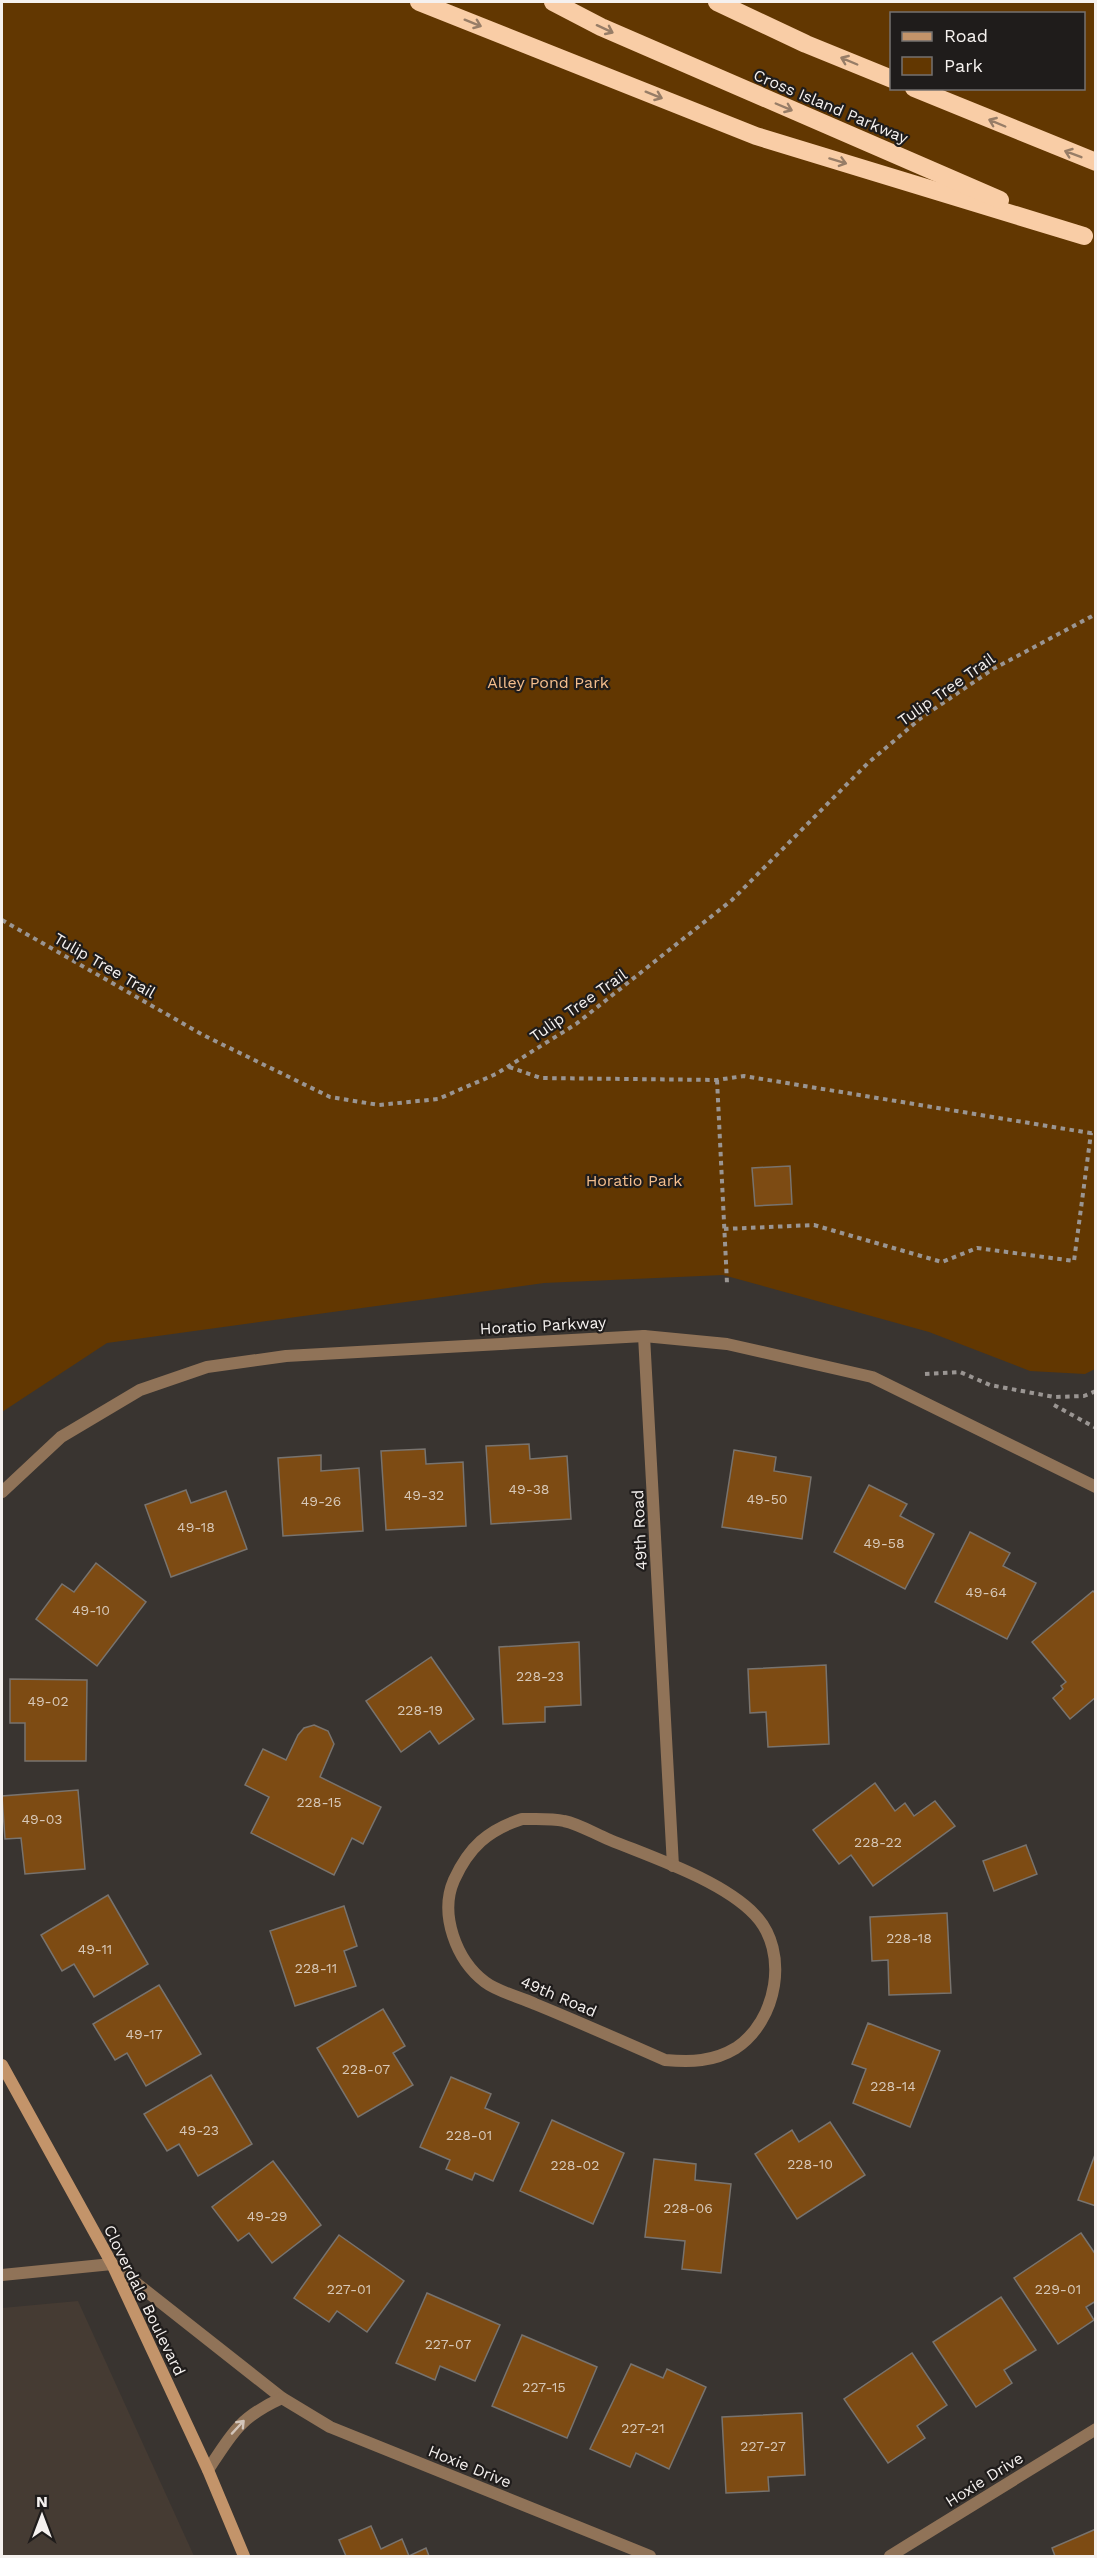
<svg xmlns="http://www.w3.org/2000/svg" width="1097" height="2558" viewBox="0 0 1097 2558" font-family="'Work Sans',sans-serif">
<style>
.built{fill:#453b33}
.green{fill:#623701;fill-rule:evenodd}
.building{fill:#7d4b13;stroke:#78736e;stroke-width:1.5}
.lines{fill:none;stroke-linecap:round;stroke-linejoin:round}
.path{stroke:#9a9592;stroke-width:4;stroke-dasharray:4.5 4.5;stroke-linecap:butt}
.street{stroke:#907358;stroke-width:12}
.secondary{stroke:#c3946a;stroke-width:12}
.highway{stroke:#f9cda6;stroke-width:18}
.oneway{stroke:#977d67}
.oneway2{stroke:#d2c5ba}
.labels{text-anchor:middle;stroke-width:4.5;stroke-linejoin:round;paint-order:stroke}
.number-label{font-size:14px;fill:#d7c8b8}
.street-label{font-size:16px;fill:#f5f1ef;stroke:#1f1c1b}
.park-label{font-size:16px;fill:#f4be8d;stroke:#1f1c1b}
</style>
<rect width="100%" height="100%" fill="#393430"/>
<path class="built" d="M 78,2301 L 194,2556 L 2,2556 L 2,2308 Z"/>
<path class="green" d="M 2,2 L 1095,2 L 1095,1369 L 1085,1374 L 1030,1371 L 929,1332 L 723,1275 L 544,1283 L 107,1343 L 2,1412 ZM 892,14 L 1084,14 L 1084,88 L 892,88 Z"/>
<g class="building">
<path d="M 790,1166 L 792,1204 L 755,1206 L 752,1168 Z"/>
<path d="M 529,1444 L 530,1459 L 567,1456 L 571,1519 L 491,1524 L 486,1446 Z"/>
<path d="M 425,1449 L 426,1464 L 463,1462 L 466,1526 L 386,1530 L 381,1451 Z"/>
<path d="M 734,1450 L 776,1457 L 774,1471 L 811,1477 L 802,1539 L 722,1527 Z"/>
<path d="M 321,1455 L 321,1471 L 359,1468 L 363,1531 L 283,1536 L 278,1458 Z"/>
<path d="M 869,1485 L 907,1504 L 900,1516 L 934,1534 L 905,1589 L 834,1552 Z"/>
<path d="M 186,1490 L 191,1503 L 226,1491 L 247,1549 L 171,1577 L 145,1505 Z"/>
<path d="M 970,1532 L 1010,1553 L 1003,1566 L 1036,1583 L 1007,1639 L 935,1602 Z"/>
<path d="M 96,1563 L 146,1602 L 97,1666 L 36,1619 L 62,1584 L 74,1592 Z"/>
<path d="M 1093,1591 L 1096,1594 L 1096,1697 L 1070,1719 L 1053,1698 L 1063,1689 L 1061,1686 L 1066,1682 L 1032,1642 Z"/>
<path d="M 579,1642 L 581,1705 L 545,1707 L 545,1722 L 503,1724 L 499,1647 Z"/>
<path d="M 431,1657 L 474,1719 L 439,1744 L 430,1731 L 401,1752 L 366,1701 Z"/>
<path d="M 826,1665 L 829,1744 L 768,1747 L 766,1712 L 750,1713 L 748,1669 Z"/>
<path d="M 10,1679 L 87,1680 L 86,1761 L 25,1761 L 25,1723 L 10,1723 Z"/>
<path d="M 314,1725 L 328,1731 L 334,1744 L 320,1777 L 381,1807 L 363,1844 L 352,1838 L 334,1875 L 251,1833 L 269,1797 L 245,1785 L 263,1749 L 286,1760 L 298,1735 L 304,1728 Z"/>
<path d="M 875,1783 L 895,1811 L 905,1803 L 914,1816 L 935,1801 L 955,1826 L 873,1886 L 851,1855 L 839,1864 L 813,1830 Z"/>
<path d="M 78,1790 L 85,1869 L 25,1874 L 21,1838 L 5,1839 L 2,1796 Z"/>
<path d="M 1026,1845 L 1037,1874 L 994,1891 L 983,1861 Z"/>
<path d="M 108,1895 L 148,1964 L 94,1997 L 74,1964 L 62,1971 L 41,1935 Z"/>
<path d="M 344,1906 L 357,1946 L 344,1951 L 356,1986 L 295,2006 L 270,1931 Z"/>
<path d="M 947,1913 L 951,1993 L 889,1995 L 888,1960 L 872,1961 L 870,1917 Z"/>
<path d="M 159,1985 L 201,2054 L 146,2086 L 127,2053 L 115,2060 L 93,2024 Z"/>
<path d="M 383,2009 L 405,2046 L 393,2053 L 413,2085 L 358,2117 L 317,2048 Z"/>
<path d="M 868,2023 L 940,2051 L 910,2127 L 853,2103 L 866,2069 L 852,2064 Z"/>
<path d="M 211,2075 L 252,2144 L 198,2176 L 179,2144 L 167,2151 L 144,2114 Z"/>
<path d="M 451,2077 L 491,2094 L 485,2108 L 519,2123 L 493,2181 L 475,2173 L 472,2180 L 446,2169 L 450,2160 L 420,2147 Z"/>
<path d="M 552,2120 L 624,2153 L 593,2224 L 520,2191 Z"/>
<path d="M 830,2122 L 865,2175 L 797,2219 L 755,2154 L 792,2130 L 799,2142 Z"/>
<path d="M 1096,2152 L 1096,2206 L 1078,2200 Z"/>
<path d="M 654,2159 L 696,2164 L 695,2180 L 731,2184 L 721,2273 L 682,2269 L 685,2241 L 645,2237 Z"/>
<path d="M 273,2161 L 321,2225 L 272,2263 L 249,2233 L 238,2241 L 212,2207 Z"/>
<path d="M 1081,2233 L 1096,2255 L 1096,2301 L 1086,2307 L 1094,2320 L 1058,2344 L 1014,2278 Z"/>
<path d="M 339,2235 L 404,2281 L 367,2332 L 337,2311 L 329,2322 L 294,2298 Z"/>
<path d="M 427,2293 L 500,2325 L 475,2381 L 440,2366 L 435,2380 L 396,2363 Z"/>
<path d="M 1001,2297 L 1036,2350 L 1004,2370 L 1012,2383 L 976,2407 L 933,2342 Z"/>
<path d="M 522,2335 L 597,2367 L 567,2438 L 492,2406 Z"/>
<path d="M 912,2353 L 947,2405 L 917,2426 L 925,2438 L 888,2463 L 844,2399 Z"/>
<path d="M 631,2364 L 663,2378 L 667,2369 L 706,2387 L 669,2469 L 636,2453 L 630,2467 L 590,2449 Z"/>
<path d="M 802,2413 L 805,2475 L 768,2477 L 769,2491 L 726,2493 L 722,2417 Z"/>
<path d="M 371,2526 L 381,2549 L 402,2539 L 409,2556 L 426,2548 L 429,2556 L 346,2556 L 339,2540 Z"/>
<path d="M 1096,2529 L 1096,2556 L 1055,2556 L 1052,2548 Z"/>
</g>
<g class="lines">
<g class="path">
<path d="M 2,920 L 203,1035 L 330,1097 L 379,1105 L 438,1099 L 496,1074 L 576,1024 L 732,900 L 868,763 L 921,718 L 993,669 L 1096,614"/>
<path d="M 509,1067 L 541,1078 L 717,1080 L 744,1076 L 1096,1134"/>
<path d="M 717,1080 L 727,1283"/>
<path d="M 724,1229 L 814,1225 L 942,1262 L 977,1248 L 1074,1261 L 1091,1133"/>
<path d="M 925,1374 L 960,1372 L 990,1385 L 1054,1397 L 1084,1396 L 1096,1391"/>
<path d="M 1054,1405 L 1096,1428"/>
</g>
<g class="street">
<path d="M 644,1336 L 673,1866"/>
<path d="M 2,1492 L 61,1437 L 140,1390 L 207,1367 L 286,1356 L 644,1336 L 727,1344 L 872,1377 L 1096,1487"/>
<path d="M 522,1819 C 536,1819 551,1818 564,1821 C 579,1824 595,1834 610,1840 C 654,1858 723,1881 755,1915 C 790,1952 777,2021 736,2048 C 713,2062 691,2062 665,2060 C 622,2041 579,2022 535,2004 C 520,1997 498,1992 485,1982 C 456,1960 439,1914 454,1880 C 469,1847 488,1830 522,1819 Z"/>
<path d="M 2,2275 L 112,2264 L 282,2398 L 330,2427 L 650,2556"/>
<path d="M 208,2470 C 232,2433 240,2417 282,2398"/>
<path d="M 890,2556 L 1096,2429"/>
</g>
<path class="secondary" d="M 2,2065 L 112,2264 L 208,2470 L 244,2556"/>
<g class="highway">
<path d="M 419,2 L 756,136 L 1084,236"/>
<path d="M 553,2 L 601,27 L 1000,200"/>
<path d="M 717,2 L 806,44 L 892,79"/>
<path d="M 914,88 L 1096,162"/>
</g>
</g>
<defs><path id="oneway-shaft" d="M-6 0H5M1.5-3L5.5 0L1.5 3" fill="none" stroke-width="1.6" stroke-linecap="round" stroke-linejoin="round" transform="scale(1.5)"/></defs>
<g class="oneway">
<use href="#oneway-shaft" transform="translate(473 23) rotate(22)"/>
<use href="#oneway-shaft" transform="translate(605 29) rotate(25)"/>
<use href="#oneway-shaft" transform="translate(849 61) rotate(-157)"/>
<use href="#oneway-shaft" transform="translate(654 95) rotate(22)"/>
<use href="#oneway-shaft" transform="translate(784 107) rotate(23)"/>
<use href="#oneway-shaft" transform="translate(997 123) rotate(-157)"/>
<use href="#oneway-shaft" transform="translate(1073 154) rotate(-159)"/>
<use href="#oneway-shaft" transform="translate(838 161) rotate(17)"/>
</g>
<use class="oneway2" href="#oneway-shaft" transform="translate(238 2427) rotate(-47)"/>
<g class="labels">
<g class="number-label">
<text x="529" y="1494">49-38</text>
<text x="424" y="1500">49-32</text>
<text x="767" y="1504">49-50</text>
<text x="321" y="1506">49-26</text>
<text x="196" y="1532">49-18</text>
<text x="884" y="1548">49-58</text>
<text x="986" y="1597">49-64</text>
<text x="91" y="1615">49-10</text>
<text x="540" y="1681">228-23</text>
<text x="48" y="1706">49-02</text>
<text x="420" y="1715">228-19</text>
<text x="319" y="1807">228-15</text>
<text x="42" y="1824">49-03</text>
<text x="878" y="1847">228-22</text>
<text x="909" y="1943">228-18</text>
<text x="95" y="1954">49-11</text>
<text x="316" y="1973">228-11</text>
<text x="144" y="2039">49-17</text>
<text x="366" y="2074">228-07</text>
<text x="893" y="2091">228-14</text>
<text x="199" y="2135">49-23</text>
<text x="469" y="2140">228-01</text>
<text x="810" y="2169">228-10</text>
<text x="575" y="2170">228-02</text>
<text x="688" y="2213">228-06</text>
<text x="267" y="2221">49-29</text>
<text x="349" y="2294">227-01</text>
<text x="1058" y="2294">229-01</text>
<text x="448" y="2349">227-07</text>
<text x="544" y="2392">227-15</text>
<text x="643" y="2433">227-21</text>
<text x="763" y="2451">227-27</text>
</g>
<g class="street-label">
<text transform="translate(831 106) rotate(23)" y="6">Cross Island Parkway</text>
<text transform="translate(946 689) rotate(-35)" y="6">Tulip Tree Trail</text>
<text transform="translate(105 965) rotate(30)" y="6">Tulip Tree Trail</text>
<text transform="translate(578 1005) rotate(-35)" y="6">Tulip Tree Trail</text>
<text transform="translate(543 1325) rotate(-3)" y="6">Horatio Parkway</text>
<text transform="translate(639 1530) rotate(-93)" y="6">49th Road</text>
<text transform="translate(559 1996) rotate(23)" y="6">49th Road</text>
<text transform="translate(145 2300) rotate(64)" y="6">Cloverdale Boulevard</text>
<text transform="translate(470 2466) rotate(22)" y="6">Hoxie Drive</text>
<text transform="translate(984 2479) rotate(-32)" y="6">Hoxie Drive</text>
</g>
<g class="park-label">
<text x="548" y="688">Alley Pond Park</text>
<text x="634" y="1186">Horatio Park</text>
</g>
</g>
<rect width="1097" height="2558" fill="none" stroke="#f5f1ef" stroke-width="6"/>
<rect x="890" y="12" width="195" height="78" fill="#1f1c1b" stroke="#757170" stroke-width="1.5"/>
<rect x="902" y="32" width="30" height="9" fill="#c3946a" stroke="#757170" stroke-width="1.5"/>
<text x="944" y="42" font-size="18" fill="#f5f1ef">Road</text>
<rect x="902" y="57" width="30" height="18" fill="#623701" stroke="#757170" stroke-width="1.5"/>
<text x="944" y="72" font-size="18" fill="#f5f1ef">Park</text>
<g transform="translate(42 2516)" stroke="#1f1c1b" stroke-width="4.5" paint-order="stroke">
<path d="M0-4.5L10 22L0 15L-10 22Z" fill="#f5f1ef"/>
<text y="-9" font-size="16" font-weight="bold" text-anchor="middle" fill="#f5f1ef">N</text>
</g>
</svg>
